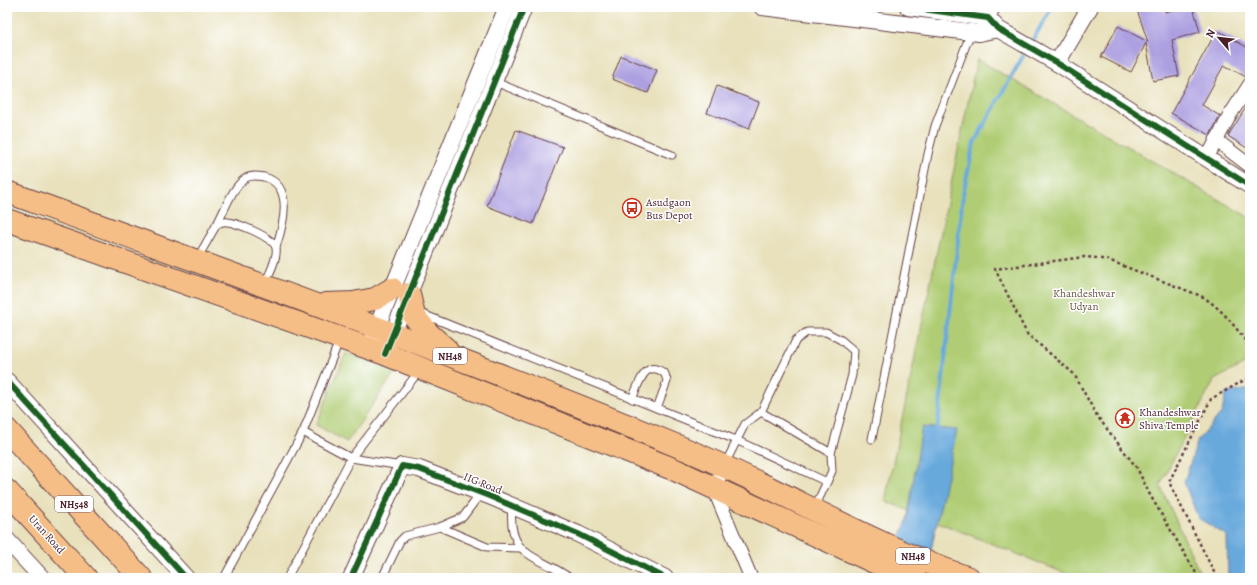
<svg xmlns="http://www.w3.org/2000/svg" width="1257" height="585" viewBox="0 0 1257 585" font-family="Alegreya,serif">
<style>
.green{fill:#b0cd74;stroke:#7d7650}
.water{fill:#68a9dc;stroke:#596484}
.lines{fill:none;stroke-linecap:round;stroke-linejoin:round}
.stream{stroke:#68a9dc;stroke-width:4}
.building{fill:#ada0e1}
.service-casing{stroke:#623c41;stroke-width:9}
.minor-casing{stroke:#623c41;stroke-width:15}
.tertiary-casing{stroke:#623c41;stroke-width:18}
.trunk-casing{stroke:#623c41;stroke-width:24}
.path{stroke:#623c41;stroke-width:2.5;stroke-dasharray:3 3;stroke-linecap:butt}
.service{stroke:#fff;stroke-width:7}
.minor{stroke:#fff;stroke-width:13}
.tertiary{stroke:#fff;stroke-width:16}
.trunk{stroke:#f6be87;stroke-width:22}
.cycleway-casing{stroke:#fff;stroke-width:8}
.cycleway{stroke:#1b5e20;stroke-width:6}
.labels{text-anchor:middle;stroke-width:3;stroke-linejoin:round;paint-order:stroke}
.shield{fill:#fff;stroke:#80626b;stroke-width:1}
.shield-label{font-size:10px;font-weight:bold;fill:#4a1f2b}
.poi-label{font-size:11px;fill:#4a1f2b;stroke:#fff;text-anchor:start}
.park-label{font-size:11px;fill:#695341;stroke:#fff}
.street-label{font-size:11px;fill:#4a1f2b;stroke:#fff}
</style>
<rect width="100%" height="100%" fill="#fff"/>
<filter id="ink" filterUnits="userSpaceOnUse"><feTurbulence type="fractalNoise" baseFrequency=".025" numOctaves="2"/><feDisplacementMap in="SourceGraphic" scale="8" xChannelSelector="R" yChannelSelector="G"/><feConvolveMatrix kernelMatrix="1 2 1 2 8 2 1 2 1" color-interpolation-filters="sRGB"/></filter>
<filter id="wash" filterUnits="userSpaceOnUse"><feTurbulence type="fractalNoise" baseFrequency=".012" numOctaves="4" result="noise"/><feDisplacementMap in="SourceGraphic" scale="16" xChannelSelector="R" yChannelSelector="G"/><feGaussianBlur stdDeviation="0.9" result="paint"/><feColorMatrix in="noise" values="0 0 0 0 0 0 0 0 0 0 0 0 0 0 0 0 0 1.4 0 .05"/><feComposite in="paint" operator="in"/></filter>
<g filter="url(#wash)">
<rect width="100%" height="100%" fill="#e8e1bc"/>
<g class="green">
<path d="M 977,59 L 1250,218 L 1250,361 L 1214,380 L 1160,485 L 1202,578 L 1077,578 L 885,501 Z"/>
<path d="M 346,353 L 396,371 L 347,442 L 316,425 Z"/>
</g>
<g class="water">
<path d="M 1250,389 L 1250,578 L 1228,578 L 1227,536 L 1198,518 L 1184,482 L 1198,440 L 1222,412 L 1226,393 Z"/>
<path d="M 922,427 L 957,430 L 925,578 L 882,578 L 907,521 Z"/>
</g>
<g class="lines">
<g class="stream">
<path d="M 1031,43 L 1052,7"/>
<path d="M 937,433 L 963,194 L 974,143 L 1027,49"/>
</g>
</g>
<g id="blocks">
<g class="building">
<path d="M 1136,7 L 1163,7 L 1165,12 L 1184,7 L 1193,7 L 1200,32 L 1172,40 L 1179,76 L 1153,81 L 1146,43 L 1131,72 L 1101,57 L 1118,26 L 1148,42 Z"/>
<path d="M 1217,30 L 1250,49 L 1250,76 L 1246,77 L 1224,65 L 1202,105 L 1220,116 L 1210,135 L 1171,113 Z"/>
<path d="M 621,56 L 657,70 L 648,93 L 612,79 Z"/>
<path d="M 717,86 L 759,102 L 749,129 L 707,113 Z"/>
<path d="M 1250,101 L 1250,150 L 1228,136 Z"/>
<path d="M 516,130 L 563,147 L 533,224 L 487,206 Z"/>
</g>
</g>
</g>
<g filter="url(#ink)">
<use href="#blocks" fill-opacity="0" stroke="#623c41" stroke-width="1"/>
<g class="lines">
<defs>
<g id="service">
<path d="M 493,81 L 672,155"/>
<path d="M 217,224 C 225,210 232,187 246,178 C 251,175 259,176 264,177 C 295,185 283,226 276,247"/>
<path d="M 197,259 L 217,224 C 218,224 222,222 223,222 C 233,220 275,238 276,248 C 278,258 269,274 265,284"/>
<path d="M 420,313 L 736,440 L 827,482"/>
<path d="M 632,399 C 639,384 645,357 665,374 L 667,381 L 657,408"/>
<path d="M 761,412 L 796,340 L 807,332 L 826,332 L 841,340 L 854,351 L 852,375 L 831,453"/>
<path d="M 303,432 L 351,458 L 402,466"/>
<path d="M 872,439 L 928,154 L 935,126 L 971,32"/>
<path d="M 725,464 L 745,424 L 761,412 L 831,453 L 832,471 L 815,507"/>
<path d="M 512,506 C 507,558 536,554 570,578"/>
<path d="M 440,527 L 487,547 L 521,548"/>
<path d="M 224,578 L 303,432 L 339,341"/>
<path d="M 287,578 L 351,458 L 420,370"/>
<path d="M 382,578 L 400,541 L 405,536 L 440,527 L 463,517 L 481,493"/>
</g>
<g id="minor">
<path d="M 983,26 L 994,7"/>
<path d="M 1216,140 L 1250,166"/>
<path d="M 1207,158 L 1230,115 L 1250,84"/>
<path d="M 724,467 L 714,489 L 751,578"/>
</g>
<g id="tertiary">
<path d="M 762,7 L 979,33 L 998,29"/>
<path d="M 908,7 L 988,18 L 998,29 L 1057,63 L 1250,186"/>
<path d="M 1057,63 L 1090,7"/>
<path d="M 373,337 L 507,7"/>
<path d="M 389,343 L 524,7"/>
<path d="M 7,381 L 186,578"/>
<path d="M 7,540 L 42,578"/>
<path d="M 351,578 L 402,466 L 419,469 L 489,496 L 578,534 L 665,578"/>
</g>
<g id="trunk">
<path d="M 7,192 C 233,274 458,355 680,447 C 778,487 869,544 969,578"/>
<path d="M 7,220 L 385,354 L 673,469 L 874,562 L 915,578"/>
<path d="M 409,294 L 414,316 L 429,334 L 446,349"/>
<path d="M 326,304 L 353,303 L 375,299 L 392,289"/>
<path d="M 7,430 L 141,578"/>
<path d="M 7,491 L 86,578"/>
</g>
</defs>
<use href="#service" class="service-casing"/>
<use href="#minor" class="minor-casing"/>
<use href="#tertiary" class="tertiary-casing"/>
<use href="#trunk" class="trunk-casing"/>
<g class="path">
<path d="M 1199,578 L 1150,495 L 1137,468 L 1097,416 L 1074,374 L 1027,334 L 995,269 L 1084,257 L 1096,258 L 1108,260 L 1201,296 C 1222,308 1235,327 1250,346"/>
<path d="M 1217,578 L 1169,482 L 1211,399 L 1250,377"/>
</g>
<use href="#service" class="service"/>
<use href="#minor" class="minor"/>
<use href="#tertiary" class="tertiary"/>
<use href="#trunk" class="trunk"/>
<defs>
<g id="cycleway">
<path d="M 908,7 L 988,18 L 998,29 L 1057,63 L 1250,186"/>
<path d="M 385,354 L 524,7"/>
<path d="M 7,381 L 186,578"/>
<path d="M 351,578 L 402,466 L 419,469 L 489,496 L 578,534 L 665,578"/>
</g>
</defs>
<use href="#cycleway" class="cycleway-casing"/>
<use href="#cycleway" class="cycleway"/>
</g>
</g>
<defs>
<symbol id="bus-ring" viewBox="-11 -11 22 22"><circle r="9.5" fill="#fff" stroke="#c8321e" stroke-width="1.5"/><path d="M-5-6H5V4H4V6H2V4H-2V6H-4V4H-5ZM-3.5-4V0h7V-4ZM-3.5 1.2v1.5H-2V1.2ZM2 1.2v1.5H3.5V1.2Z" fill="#c8321e"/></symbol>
<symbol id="temple-ring" viewBox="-11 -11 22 22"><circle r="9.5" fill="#fff" stroke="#c8321e" stroke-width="1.5"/><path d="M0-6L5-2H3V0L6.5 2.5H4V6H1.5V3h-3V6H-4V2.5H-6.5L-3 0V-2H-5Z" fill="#c8321e"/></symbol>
</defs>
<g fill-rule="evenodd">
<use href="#bus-ring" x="621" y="197" width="22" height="22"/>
<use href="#temple-ring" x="1114" y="407" width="22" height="22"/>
</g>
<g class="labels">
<g class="shield">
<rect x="433" y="348" width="34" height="16" rx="3"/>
<rect x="55" y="496" width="38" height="16" rx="3"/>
<rect x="896" y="548" width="34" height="16" rx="3"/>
</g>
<g class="shield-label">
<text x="450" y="360">NH48</text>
<text x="74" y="508">NH548</text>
<text x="913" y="560">NH48</text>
</g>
<g class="poi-label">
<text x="646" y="206">Asudgaon<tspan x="646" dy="13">Bus Depot</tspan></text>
<text x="1139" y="416">Khandeshwar<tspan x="1139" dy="13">Shiva Temple</tspan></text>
</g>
<g class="park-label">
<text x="1084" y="297">Khandeshwar<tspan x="1084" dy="13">Udyan</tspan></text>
</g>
<g class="street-label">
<text transform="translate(483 483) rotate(22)" y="4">IIG Road</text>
<text transform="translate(47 534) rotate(48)" y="4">Uran Road</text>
</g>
</g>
<rect width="1257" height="585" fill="none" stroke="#fff" stroke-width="24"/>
<g transform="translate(1219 38) rotate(298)" stroke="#ffffff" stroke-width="3" paint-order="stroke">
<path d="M0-3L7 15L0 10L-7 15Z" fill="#4a1f2b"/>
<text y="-6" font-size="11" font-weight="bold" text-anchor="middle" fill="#4a1f2b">N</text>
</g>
</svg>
